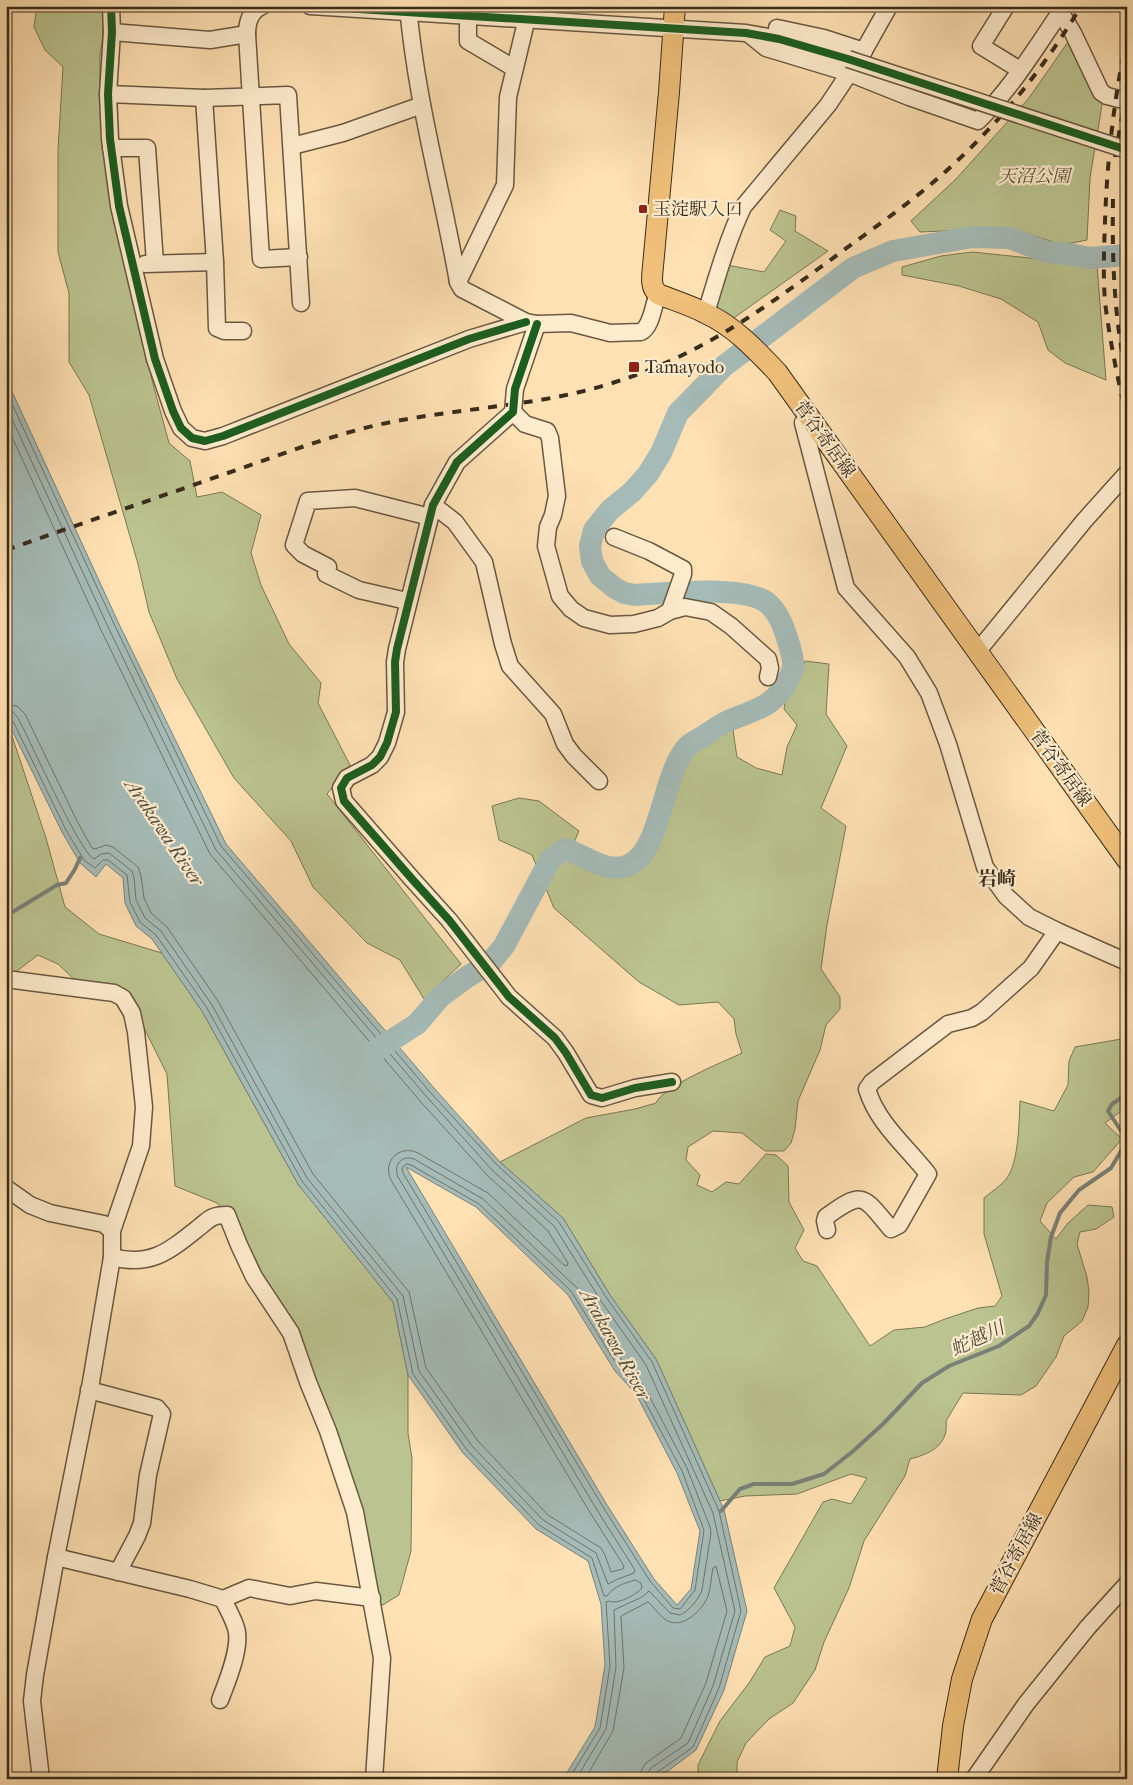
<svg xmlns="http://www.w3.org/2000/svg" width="1133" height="1785" viewBox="0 0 1133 1785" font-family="'IM FELL French Canon','Noto Serif JP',serif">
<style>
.green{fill:#bbc490;stroke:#7a7856}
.water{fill:#a5bbb7;stroke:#798179;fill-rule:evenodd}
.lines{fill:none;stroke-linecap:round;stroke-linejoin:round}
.shore{stroke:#6e7369;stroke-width:1}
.stream{stroke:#798179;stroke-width:4}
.river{stroke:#a5bbb7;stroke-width:22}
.minor-casing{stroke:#6a5841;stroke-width:19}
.major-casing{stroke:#382b1b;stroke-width:22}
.minor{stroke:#ffecce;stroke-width:16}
.major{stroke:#f0c07a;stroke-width:20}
.rail{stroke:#382b1b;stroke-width:4;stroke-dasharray:9 9;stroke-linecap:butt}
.minor-bridge-casing{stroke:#6a5841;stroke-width:19;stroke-linecap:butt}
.minor-bridge{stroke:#ffecce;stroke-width:16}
.cycleway-casing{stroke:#ffecce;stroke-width:11}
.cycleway{stroke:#1b5e20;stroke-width:8}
.poi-dot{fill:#8f2418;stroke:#ffecce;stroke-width:2}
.labels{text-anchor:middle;stroke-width:4.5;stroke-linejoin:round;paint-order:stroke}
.park-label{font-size:18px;font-style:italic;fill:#595138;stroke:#ffecce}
.poi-label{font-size:18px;fill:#382b1b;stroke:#ffecce;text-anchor:start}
.street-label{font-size:18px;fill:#382b1b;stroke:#ffecce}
.water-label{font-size:19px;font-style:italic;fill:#534f42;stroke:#ffecce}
.neighbourhood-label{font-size:19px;font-weight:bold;fill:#382b1b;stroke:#ffecce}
</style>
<rect width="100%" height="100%" fill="#ffe1b3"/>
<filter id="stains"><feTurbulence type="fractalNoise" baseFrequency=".004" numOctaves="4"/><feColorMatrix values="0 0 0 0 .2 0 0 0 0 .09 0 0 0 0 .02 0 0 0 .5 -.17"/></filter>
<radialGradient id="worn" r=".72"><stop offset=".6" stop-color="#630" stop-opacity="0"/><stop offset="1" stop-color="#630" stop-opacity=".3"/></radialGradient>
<g class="green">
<path d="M 37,6 L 104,6 L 105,20 L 100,56 L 100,85 L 109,194 L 153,384 L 169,443 L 190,461 L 197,497 L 222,492 L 261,515 L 251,553 L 261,585 L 289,644 L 321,683 L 318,703 L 350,765 L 327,794 L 461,964 L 424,999 L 400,960 L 367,943 L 313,887 L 291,841 L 234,778 L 177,679 L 149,612 L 138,564 L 89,395 L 69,362 L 69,293 L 58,252 L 58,150 L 63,67 L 45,50 L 34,27 Z"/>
<path d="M 1070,39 L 1103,99 L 1090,178 L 1087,240 L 1062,245 L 1009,228 L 920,232 L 911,221 L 956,179 L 1029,98 Z"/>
<path d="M 780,210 L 796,216 L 795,231 L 828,251 L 731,320 L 713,309 L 727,265 L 764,272 L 786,241 L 770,230 Z"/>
<path d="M 972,252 L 1097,265 L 1106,380 L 1065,363 L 1048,350 L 1038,322 L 1001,299 L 959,286 L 902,275 L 902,267 L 941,256 Z"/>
<path d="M 805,661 L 829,664 L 826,714 L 847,746 L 821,808 L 846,826 L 827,925 L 821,969 L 840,997 L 840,1009 L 826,1025 L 820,1050 L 798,1101 L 795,1129 L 791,1143 L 784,1151 L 765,1151 L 742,1133 L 713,1131 L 688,1147 L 686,1160 L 700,1175 L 697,1185 L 712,1192 L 726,1182 L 739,1184 L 766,1154 L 776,1155 L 788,1166 L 789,1202 L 804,1230 L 795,1248 L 803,1261 L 817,1266 L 870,1346 L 894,1330 L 925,1327 L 945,1319 L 978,1308 L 995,1306 L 1002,1296 L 984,1234 L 984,1198 C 991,1192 1002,1185 1007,1178 C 1019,1161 1019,1121 1020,1101 L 1054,1111 L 1068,1085 L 1069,1061 L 1075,1047 L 1127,1038 L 1127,1107 L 1105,1123 L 1122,1139 L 1093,1172 L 1074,1177 L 1047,1203 L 1040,1221 L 1056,1239 L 1068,1223 L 1088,1205 L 1112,1207 L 1114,1217 L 1096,1229 L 1080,1232 L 1077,1244 L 1087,1277 L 1089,1292 L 1088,1307 L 1082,1321 L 1064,1336 L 1056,1357 L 1036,1386 L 1021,1395 L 963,1393 L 946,1421 C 949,1445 930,1454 910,1459 L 905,1476 L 864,1541 L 849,1588 L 824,1642 L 815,1670 L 793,1703 L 769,1719 L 746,1743 L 737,1762 L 737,1779 L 698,1779 L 698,1765 L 720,1721 L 749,1683 L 765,1657 L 790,1646 L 795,1627 L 774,1588 L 823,1502 L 832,1499 L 851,1504 L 867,1478 L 851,1474 L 797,1494 L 745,1496 L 720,1501 L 656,1359 L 610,1295 L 563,1218 L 500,1162 L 586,1118 L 635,1109 L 656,1103 C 663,1086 723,1062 742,1053 L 736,1034 L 734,1019 L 718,1002 L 679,1005 L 639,982 L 554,908 L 532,855 L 499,840 L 492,806 L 519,798 L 539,801 L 579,831 L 572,847 C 578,853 583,859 589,864 C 602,874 624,876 636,866 C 644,859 645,853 656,847 L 683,758 L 693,746 L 705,737 L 732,724 L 737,757 L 756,768 L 782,775 L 787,747 L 797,725 L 784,709 L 785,702 Z"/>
<path d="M 6,718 L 46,838 L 65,907 L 99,934 L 162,953 L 202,1011 L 298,1184 L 393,1302 L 408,1375 L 408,1433 L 412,1458 L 411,1551 L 399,1595 L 381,1606 L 365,1526 L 269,1290 L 238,1226 L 217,1203 L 175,1186 L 167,1074 L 132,1004 L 78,983 L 58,964 L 38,955 L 13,974 L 6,974 Z"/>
</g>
<path class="water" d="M 6,376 L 9,385 L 119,624 L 226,844 L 434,1088 L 500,1162 L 563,1218 L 610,1295 L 656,1359 L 724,1510 L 747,1611 L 724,1690 L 696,1750 L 657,1779 L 563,1779 L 595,1727 L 605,1665 L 601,1604 L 588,1561 L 536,1529 L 463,1453 L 408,1375 L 393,1302 L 298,1184 L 202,1011 L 152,939 L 136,926 L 125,903 L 123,878 L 106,864 L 96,877 L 80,863 L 62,832 L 6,718 ZM 406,1167 L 476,1207 L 568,1295 L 615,1371 L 636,1394 L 677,1473 L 700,1531 L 691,1589 L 677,1605 L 654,1579 L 607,1505 Z"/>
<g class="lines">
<g class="shore">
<path d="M 6,391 L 115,626 L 221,846 L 430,1092 L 497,1165 L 559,1222 L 606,1297 L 652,1362 L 719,1511 L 741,1611 L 719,1688 L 693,1747 L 656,1773 L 653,1779"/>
<path d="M 6,406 L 109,629 L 216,850 L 426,1096 L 492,1170 L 554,1226 L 601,1301 L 646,1365 L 713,1513 L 735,1611 L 713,1686 L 688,1743 L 651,1768 L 648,1773 L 647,1779"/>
<path d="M 6,424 L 102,632 L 210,854 L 420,1101 L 487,1175 L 548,1231 L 568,1263 L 567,1266 L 564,1265 L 488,1193 L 418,1153 C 399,1144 382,1162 391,1180 L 591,1514 L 624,1566 L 623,1569 L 611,1572 L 605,1555 L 601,1548 L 548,1515 L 478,1441 L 426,1368 L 409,1292 L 313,1174 L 218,1001 L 167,927 L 151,913 L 144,898 L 141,876 L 138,867 L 113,847 L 106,845 L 95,849 L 92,848 L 78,823 L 25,714 L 17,706 L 6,704"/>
<path d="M 6,711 L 13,712 L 18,718 C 30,740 79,851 94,859 L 101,854 L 109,853 L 132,871 L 134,877 L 136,900 L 145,918 L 161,931 L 212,1005 L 307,1178 L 403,1296 L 419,1371 L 472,1446 L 543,1520 L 596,1553 L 608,1584 L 618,1579 L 634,1573 L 635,1570 L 597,1510 L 398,1177 C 393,1164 402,1155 414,1159 L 483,1199 L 577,1288 L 624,1364 L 645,1388 L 687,1468 L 710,1527 L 711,1533 L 702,1590 C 699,1599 689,1611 680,1615 L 670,1613 L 649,1591 L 642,1597 L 614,1610 L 616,1667 L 606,1729 L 576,1779"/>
<path d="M 6,717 L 13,721 L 66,830 L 84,860 L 95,868 L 103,860 L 108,860 L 127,875 L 130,902 L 140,922 L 156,935 L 207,1008 L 302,1181 L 397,1299 L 413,1374 L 467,1450 L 539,1525 L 592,1558 L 604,1596 L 607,1596 C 614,1586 625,1583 635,1580 L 641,1583 L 642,1588 C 636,1595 617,1605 609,1601 L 606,1602 L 610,1666 L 600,1728 L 569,1779"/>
<path d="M 407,1164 L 411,1165 L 479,1204 L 571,1291 L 619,1368 L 640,1392 L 682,1471 L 704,1530 L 695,1590 L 680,1609 L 673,1608 L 650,1581 L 603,1507 L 403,1173 L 402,1168 Z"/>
<path d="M 585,1779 L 613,1731 L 624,1668 L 621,1616 L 648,1602 C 655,1608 660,1617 668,1621 C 684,1629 703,1609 708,1596 C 711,1587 711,1577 713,1568 L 716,1566 L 727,1611 L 706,1683 L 681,1738 L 646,1763 L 641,1771 L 640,1779"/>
</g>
<g class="stream">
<path d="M 6,916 L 57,885 L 66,883 L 75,869 L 80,858"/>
<path d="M 721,1511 L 740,1489 L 754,1484 L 792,1484 L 824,1474 L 852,1452 L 883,1424 L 922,1383 L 949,1366 L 999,1346 L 1029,1326 L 1038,1313 L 1046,1295 L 1047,1262 L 1051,1237 L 1060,1213 L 1079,1190 L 1111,1168 L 1124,1146 L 1123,1134 L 1108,1111 L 1112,1104 L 1127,1094"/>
</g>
<path class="river" d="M 367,1056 L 417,1024 L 441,996 L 467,977 L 490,963 L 504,946 L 550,860 L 565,849 C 585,855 608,875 629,865 C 662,850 662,773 688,746 C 692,742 699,739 704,736 C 711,731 718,726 726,722 C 745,713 768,709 781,691 C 785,686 792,673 793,667 C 794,659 790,648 788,641 C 784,627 776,607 763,600 C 734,586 668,593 635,595 L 624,593 L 615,588 L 600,576 L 592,561 L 590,546 L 594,530 L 610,510 L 632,492 L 648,474 L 661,453 L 678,413 L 724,366 L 853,268 L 893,251 L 972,237 L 1009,238 L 1047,252 L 1075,255 L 1090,258 L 1127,255"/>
<defs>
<g id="minor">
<path d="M 111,6 L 112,32 L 108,94 L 110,139 L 119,206 L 155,359 L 173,411 L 181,428 L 192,438 L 205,441 L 223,436 L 469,339 L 526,322"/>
<path d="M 262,6 C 250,11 247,22 247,34 L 261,259 L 299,257"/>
<path d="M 310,6 L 746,33 L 779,39 L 848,59"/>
<path d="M 408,6 C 416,100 442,190 458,282 L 462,289 L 526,322 L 537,324 L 571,323 L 610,333 L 641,332 C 652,326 653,305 658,294"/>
<path d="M 1006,6 L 981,46 L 1020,70"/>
<path d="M 1057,6 L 1073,33 L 1101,92 L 1107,96 L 1127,101"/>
<path d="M 468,16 L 468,41 L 514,68"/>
<path d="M 777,28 L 824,38 L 864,51"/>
<path d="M 112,32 L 210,40 L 247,34"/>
<path d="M 750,35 L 766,48 L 849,73 L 909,97 L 978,121 C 1011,89 1035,49 1061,11"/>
<path d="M 108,94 L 204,98 L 288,95 L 301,303"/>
<path d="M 204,98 L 215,262 L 217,328 L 224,331 L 243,331"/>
<path d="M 292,146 L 343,133 L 422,105"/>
<path d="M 111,148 L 147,148 L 155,263"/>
<path d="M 145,264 L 215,262"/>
<path d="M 458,282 L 505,185 L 508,97 L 527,18"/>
<path d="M 706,313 C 717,277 727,241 743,207 L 828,105 L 862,54 L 889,6"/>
<path d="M 537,324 L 515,389 L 513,412 L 457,462 L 433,505 L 397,649 L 395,662 L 396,712 L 387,743 L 380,757 L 372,765 L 347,778 L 341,788 L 344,801 L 412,879 L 449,920 L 509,997 L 555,1038 L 566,1053 L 591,1095 L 602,1098 L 635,1088 L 672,1082"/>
<path d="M 513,412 L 525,424 L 547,431 L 550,438 L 557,496 L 553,515 L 548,527 L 546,546 L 560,596 L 571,609 L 584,618 L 610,625 L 634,624 L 658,618 L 670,611 L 685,607 L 711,612 L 731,626 L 768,659 L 770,668 L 768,677"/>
<path d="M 810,419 L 803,423 L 846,588 L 907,657 L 929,693 L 948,744 L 985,867 L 1006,896 L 1029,917 L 1057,931 L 1127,962"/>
<path d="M 433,505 L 455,522 L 484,562 L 503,644 L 510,666 L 553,714 L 565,744 L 574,756 L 599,781"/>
<path d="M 614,537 L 649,551 L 683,569 L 683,574 L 670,611"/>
<path d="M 407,601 L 359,590 L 326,574 L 328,567 L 303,554 L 294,545 L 308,501 L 355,498 L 430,517"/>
<path d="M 977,652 L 1084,521 L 1127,473"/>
<path d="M 6,979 L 114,993 L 123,998 L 132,1013 L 136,1032 L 144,1107 L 141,1146 L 112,1231"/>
<path d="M 6,1188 L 30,1205 L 50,1213 L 104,1224 L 112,1231 L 112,1257 L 91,1382 L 56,1557 L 35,1675 L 32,1701 L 41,1779"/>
<path d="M 827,1230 L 825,1221 L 826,1217 C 864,1189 863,1196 891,1229 L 899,1225 L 928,1174 C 907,1147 877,1123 867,1089 L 872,1082 L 948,1024 L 972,1018 L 982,1012 L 1031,968 L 1057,931"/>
<path d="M 112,1257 C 150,1267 168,1252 197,1229 C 209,1220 210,1215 227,1215 L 239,1245 L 254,1277 L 291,1333 L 308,1382 L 328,1431 L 355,1512 L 382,1658 L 374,1779"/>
<path d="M 89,1390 L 157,1408 L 162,1414 L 148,1475 L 142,1523 L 137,1536 L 118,1572"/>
<path d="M 56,1557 L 190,1589 L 223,1599 L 249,1588 L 290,1596 L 316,1591 L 372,1598"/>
<path d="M 220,1700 C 227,1682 242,1646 236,1628 C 233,1618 227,1608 223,1599"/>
<path d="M 974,1779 L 1026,1704 L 1088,1627 L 1127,1584"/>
</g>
<g id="major">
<path d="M 675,6 L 669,92 L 653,266 C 652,277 650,287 658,294 C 673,300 690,305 705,313 C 734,326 756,350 777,372 L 1127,860"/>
<path d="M 947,1779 L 953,1726 L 962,1679 L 982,1619 L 1127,1345"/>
</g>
</defs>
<use href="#minor" class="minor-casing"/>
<use href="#major" class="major-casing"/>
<use href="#minor" class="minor"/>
<use href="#major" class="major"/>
<g class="rail">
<path d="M 1127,37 C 1114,98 1107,160 1105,222 C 1104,249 1103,276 1105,302 C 1110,342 1118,380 1127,419"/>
<path d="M 1115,157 L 1127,88"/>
<path d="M 1113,199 C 1112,260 1114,319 1127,378"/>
<path d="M 6,550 C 77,525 148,501 219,476 C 266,460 312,442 361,429 C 441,408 526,409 606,385 C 695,358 755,315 829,261 C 860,238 893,215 924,190 C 987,138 1039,77 1081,6"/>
</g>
<defs>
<path id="minor-bridge" d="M 848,59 L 1127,150"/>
</defs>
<use href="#minor-bridge" class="minor-bridge-casing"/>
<use href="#minor-bridge" class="minor-bridge"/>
<defs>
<g id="cycleway">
<path d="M 111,6 L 112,32 L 108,94 L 110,139 L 119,206 L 155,359 L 173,411 L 181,428 L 192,438 L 205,441 L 223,436 L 469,339 L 526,322"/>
<path d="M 310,6 L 746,33 L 779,39 L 848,59 L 1127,150"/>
<path d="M 537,324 L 515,389 L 513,412 L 457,462 L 433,505 L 397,649 L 395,662 L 396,712 L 387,743 L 380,757 L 372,765 L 347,778 L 341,788 L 344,801 L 412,879 L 449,920 L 509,997 L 555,1038 L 566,1053 L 591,1095 L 602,1098 L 635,1088 L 672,1082"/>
</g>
</defs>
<use href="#cycleway" class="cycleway-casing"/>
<use href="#cycleway" class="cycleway"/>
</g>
<g class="poi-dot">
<rect x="638" y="204" width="10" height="10" rx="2.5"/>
<rect x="628" y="361" width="12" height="12" rx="2.5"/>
</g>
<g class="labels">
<g class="park-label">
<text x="1034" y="182">天沼公園</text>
</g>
<g class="poi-label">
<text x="653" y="215">玉淀駅入口</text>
<text x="645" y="373">Tamayodo</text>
</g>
<g class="street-label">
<text transform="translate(825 439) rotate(54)" y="6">菅谷寄居線</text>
<text transform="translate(1061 768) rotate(54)" y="6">菅谷寄居線</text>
<text transform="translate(1016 1554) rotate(-62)" y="6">菅谷寄居線</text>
</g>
<g class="water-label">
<text transform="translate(165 832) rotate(56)" y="7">Arakawa River</text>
<text transform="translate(977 1338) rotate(-25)" y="7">蛇越川</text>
<text transform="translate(616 1344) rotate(61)" y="7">Arakawa River</text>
</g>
<g class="neighbourhood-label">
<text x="997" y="885">岩崎</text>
</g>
</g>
<rect width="1133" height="1785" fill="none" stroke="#ffe1b3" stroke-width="25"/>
<rect x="8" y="8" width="1118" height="1770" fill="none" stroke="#382b1b" stroke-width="2.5"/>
<rect x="12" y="12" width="1108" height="1760" fill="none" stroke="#382b1b"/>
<rect width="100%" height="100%" filter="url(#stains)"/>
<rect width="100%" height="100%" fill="url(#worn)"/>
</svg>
